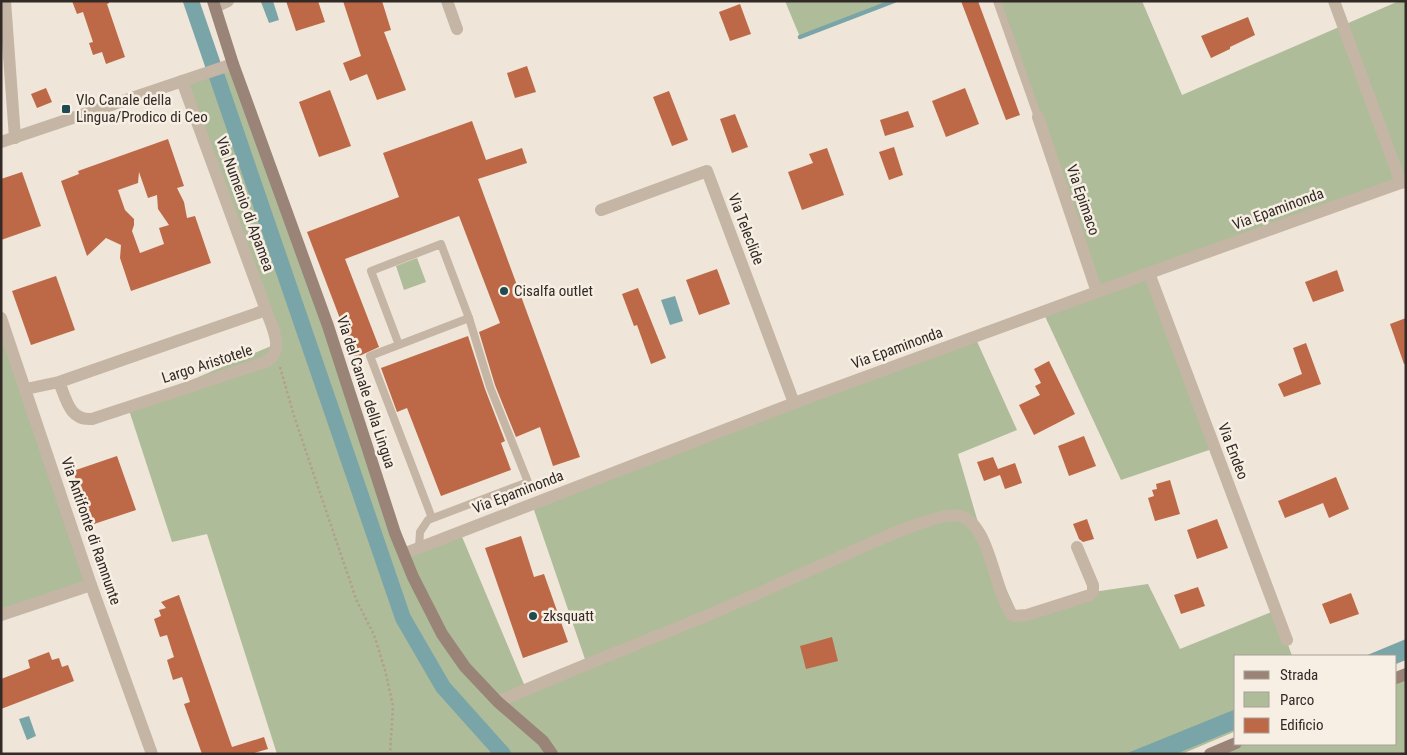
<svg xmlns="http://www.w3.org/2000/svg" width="1407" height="755" viewBox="0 0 1407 755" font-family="'Roboto Condensed',sans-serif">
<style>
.green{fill:#afbc99}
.water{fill:#79a5a9}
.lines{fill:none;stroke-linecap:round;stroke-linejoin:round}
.stream{stroke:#79a5a9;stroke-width:4.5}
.canal{stroke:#79a5a9;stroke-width:16}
.building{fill:#bd6947;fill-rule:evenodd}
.path{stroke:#b19f8f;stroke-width:2.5;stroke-dasharray:2.5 2.5;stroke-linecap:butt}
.lane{stroke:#c5b5a5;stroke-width:8}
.street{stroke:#c5b5a5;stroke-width:12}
.secondary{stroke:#998477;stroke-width:12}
.poi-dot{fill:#1e4a50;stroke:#f7efe3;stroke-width:2}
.labels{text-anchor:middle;stroke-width:5;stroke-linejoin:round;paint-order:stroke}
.poi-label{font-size:15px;fill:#322a26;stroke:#f7efe3;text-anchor:start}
.street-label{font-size:15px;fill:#322a26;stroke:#f7efe3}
</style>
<rect width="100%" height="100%" fill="#efe5d8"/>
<g class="green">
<path d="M 785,1 L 894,1 L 800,37 Z"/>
<path d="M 997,1 L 1142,1 L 1182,95 L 1399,1 L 1406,1 L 1406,181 L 1149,273 L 1215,448 L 1121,480 L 1043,312 L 1096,292 Z"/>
<path d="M 233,64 L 403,553 L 460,532 L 526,689 L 587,665 L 532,504 L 975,337 L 1017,430 L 958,454 L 982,536 L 1019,617 L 1093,592 L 1148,584 L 1180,649 L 1276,610 L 1292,656 L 1236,656 L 1236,731 L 1182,754 L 277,754 L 207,534 L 172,542 L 128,407 L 276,344 L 182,81 Z"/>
<path d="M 417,258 L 426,282 L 404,290 L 396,266 Z"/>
<path d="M 1,318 L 91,585 L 1,615 Z"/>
<path d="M 1406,674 L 1406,754 L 1212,754 L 1237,744 L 1396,744 L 1396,678 Z"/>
</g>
<g class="water">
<path d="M 273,1 L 279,20 L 269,23 L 261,2 Z"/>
<path d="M 675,296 L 683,321 L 670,325 L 661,300 Z"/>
<path d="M 1406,639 L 1406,660 L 1396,664 L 1396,656 L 1365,656 Z"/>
<path d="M 1236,709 L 1236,729 L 1176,754 L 1125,754 Z"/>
<path d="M 29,716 L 36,736 L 27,740 L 19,719 Z"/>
</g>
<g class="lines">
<path class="stream" d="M 800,37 L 894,1"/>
<path class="canal" d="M 191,1 L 403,618 L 443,687 L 503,754"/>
</g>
<g class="building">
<path d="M 72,1 L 109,1 L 109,3 L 107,4 L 125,57 L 106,64 L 102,52 L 93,55 L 89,43 L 93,42 L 83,12 L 77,14 Z"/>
<path d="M 286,1 L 318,1 L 325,22 L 296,31 Z"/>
<path d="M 343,1 L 382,1 L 391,30 L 384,32 L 406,90 L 377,100 L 367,74 L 350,81 L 343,63 L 361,56 Z"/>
<path d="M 961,1 L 978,1 L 1020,115 L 1006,120 Z"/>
<path d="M 740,4 L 751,34 L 730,41 L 719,12 Z"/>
<path d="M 1248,17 L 1255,35 L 1230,47 L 1230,49 L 1211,58 L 1201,36 Z"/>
<path d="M 527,66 L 536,92 L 515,98 L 507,73 Z"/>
<path d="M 46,88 L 52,102 L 37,108 L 31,94 Z"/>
<path d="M 965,88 L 979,124 L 946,137 L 932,101 Z"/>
<path d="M 330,90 L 351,146 L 319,157 L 299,102 Z"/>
<path d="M 669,91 L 688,140 L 672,146 L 653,97 Z"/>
<path d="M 908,111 L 914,127 L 885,136 L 880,120 Z"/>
<path d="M 735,114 L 748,147 L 732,153 L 720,119 Z"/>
<path d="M 472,121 L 486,160 L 522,148 L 527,163 L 478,179 L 580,457 L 553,466 L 540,427 L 516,437 L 495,385 L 479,332 L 500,323 L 459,216 L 345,259 L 379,347 L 355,358 L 307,232 L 399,197 L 383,153 Z"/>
<path d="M 168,139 L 184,186 L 177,188 L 184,202 L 187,218 L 195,216 L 211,263 L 131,291 L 120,258 L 121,245 L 106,238 L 87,256 L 61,181 L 79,174 L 78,171 ZM 139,172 L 148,198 L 157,195 L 158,209 L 169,225 L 159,228 L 164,244 L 140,253 L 132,231 L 134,225 L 134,219 L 125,210 L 118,190 L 138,183 Z"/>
<path d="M 894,147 L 903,175 L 889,180 L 879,152 Z"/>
<path d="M 827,148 L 844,195 L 802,210 L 788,172 L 813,163 L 809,154 Z"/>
<path d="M 22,172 L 41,226 L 1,240 L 1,179 Z"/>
<path d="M 717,269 L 730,304 L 699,315 L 686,280 Z"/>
<path d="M 1337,270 L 1344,291 L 1313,302 L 1305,282 Z"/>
<path d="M 56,276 L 75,330 L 31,345 L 12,291 Z"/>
<path d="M 638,288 L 666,358 L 651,364 L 637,325 L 634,326 L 622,294 Z"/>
<path d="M 1406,318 L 1406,364 L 1404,364 L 1390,324 Z"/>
<path d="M 468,336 L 485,389 L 505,441 L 501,443 L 511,470 L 441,496 L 407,408 L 397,412 L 381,368 Z"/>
<path d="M 1306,343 L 1321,384 L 1284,397 L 1278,384 L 1302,374 L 1293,348 Z"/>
<path d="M 1049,361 L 1075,414 L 1034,435 L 1019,405 L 1040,395 L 1035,386 L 1041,383 L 1034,369 Z"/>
<path d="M 1084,436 L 1096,466 L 1069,476 L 1058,446 Z"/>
<path d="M 117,456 L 136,510 L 91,525 L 73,471 Z"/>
<path d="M 993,457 L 998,469 L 1015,463 L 1022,483 L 1005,489 L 1000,475 L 984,481 L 977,462 Z"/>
<path d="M 1336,477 L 1349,509 L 1329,518 L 1323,503 L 1285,518 L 1278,501 Z"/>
<path d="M 1170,480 L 1180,514 L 1155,521 L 1148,498 L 1154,496 L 1152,490 L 1157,489 L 1156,484 Z"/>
<path d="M 1087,519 L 1094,539 L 1083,542 L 1079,539 L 1073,524 Z"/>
<path d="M 1217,519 L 1228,548 L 1197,559 L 1187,530 Z"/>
<path d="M 521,536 L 534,577 L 544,574 L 568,642 L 523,658 L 485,548 Z"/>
<path d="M 1198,587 L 1205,606 L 1181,614 L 1174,595 Z"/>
<path d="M 1351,593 L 1359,614 L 1330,624 L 1322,604 Z"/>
<path d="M 179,595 L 232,747 L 264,737 L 268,749 L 251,754 L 202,754 L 184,704 L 190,702 L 182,677 L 173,680 L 167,660 L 174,657 L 167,635 L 160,637 L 154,619 L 161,616 L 159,610 L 166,608 L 161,602 Z"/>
<path d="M 832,637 L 838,661 L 806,669 L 800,646 Z"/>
<path d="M 49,652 L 52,660 L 59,658 L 62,667 L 68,665 L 74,681 L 1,709 L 1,679 L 30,668 L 28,660 Z"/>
</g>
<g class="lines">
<path class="path" d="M 280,367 L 295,419 L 356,599 L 374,635 L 385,670 L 393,706 L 390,754"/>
<g class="lane">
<path d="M 997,1 L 1038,117"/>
<path d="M 399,345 L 371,271 L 441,244 L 469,318 L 370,356 L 432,518"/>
<path d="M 419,547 L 420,532 L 428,520 L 528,482 L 490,387 L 469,318"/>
</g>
<g class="street">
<path d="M 5,1 L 15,138"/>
<path d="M 447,1 L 457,29"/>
<path d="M 1334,1 L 1401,183"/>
<path d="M 215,7 L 228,1"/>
<path d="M 182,81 L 266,310"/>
<path d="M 1038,117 L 1097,292"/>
<path d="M 1,142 L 233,64"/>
<path d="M 601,210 L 707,171 L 794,403"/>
<path d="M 1149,273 L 1287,640"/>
<path d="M 1,318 L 91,585 L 152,754"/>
<path d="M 26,389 L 59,382 L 266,310 C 272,327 286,352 265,362 L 92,419 C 69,421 66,398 59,382"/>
<path d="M 403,554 L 794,403 L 1149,273 L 1406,181"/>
<path d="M 1,615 L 91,585"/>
<path d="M 498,702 C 562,673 629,648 694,621 C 752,597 809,570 867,545 C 885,537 942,511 960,516 C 991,524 994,594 1013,616 L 1027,615 L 1090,595 L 1093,592 L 1093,585 L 1077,547"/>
</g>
<g class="secondary">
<path d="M 213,1 L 233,64 L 328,326 L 395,533 L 413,577 L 442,634 L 465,667 L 498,702 L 543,741 L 552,754"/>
<path d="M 1396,678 L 1406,674"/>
<path d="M 1210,754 L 1236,743"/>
</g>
</g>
<g class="poi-dot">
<rect x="61" y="104" width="10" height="10" rx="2.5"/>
<circle cx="504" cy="291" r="5"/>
<circle cx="533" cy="616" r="5"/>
</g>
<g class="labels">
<g class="poi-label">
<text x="76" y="105">Vlo Canale della<tspan x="76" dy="17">Lingua/Prodico di Ceo</tspan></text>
<text x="514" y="296">Cisalfa outlet</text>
<text x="543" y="621">zksquatt</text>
</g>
<g class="street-label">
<text transform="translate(1083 200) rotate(71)" y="5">Via Epimaco</text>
<text transform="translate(245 204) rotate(70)" y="5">Via Numenio di Apamea</text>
<text transform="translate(1278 209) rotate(-20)" y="5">Via Epaminonda</text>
<text transform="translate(746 229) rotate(69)" y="5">Via Teleclide</text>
<text transform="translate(897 348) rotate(-20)" y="5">Via Epaminonda</text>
<text transform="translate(207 364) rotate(-18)" y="5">Largo Aristotele</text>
<text transform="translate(366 392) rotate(72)" y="5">Via del Canale della Lingua</text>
<text transform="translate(1233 451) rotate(69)" y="5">Via Endeo</text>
<text transform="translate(518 492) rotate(-21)" y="5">Via Epaminonda</text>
<text transform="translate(91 531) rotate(71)" y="5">Via Antifonte di Ramnunte</text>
</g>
</g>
<rect width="1407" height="755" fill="none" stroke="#322a26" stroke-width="5"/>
<rect x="1234" y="655" width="162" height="90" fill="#f7efe3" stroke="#a8a097"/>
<rect x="1244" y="671" width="25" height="8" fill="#998477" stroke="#a8a097"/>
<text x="1280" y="680" font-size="15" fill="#322a26">Strada</text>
<rect x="1244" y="692" width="25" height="15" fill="#afbc99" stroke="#a8a097"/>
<text x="1280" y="705" font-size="15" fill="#322a26">Parco</text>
<rect x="1244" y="718" width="25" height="15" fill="#bd6947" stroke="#a8a097"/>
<text x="1280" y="730" font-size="15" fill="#322a26">Edificio</text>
</svg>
